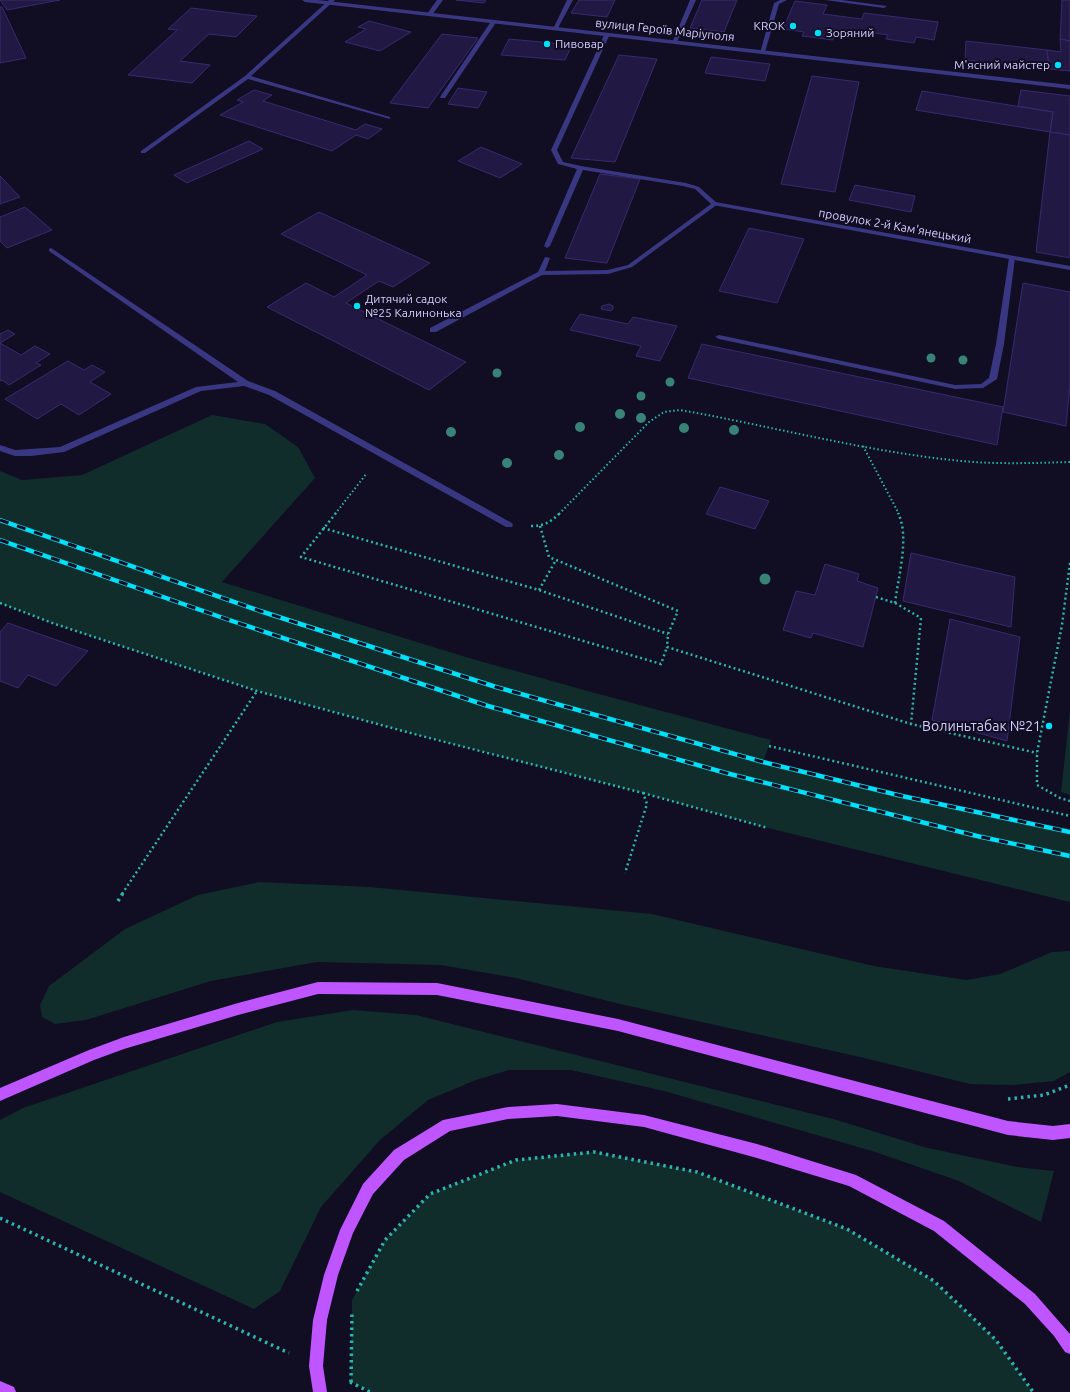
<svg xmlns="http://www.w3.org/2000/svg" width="1070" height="1392" viewBox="0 0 1070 1392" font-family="Ubuntu,sans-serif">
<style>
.green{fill:#102c2b}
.building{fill:#211943;stroke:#382a70}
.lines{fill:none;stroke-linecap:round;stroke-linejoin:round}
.path-far2{stroke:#2bb6ad;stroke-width:2;stroke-dasharray:1.5 2.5;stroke-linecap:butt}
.path-far1{stroke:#2bb6ad;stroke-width:2.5;stroke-dasharray:2 3;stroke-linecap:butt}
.path{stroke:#2bb6ad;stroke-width:3.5;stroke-dasharray:2.5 4;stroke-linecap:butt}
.service{fill:#3a3782;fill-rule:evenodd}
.minor{fill:#3a3782;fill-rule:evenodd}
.primary{fill:#bf55ff;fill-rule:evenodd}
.rail-casing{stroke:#00e0f9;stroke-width:4.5}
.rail{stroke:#110d22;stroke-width:3;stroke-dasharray:9;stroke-linecap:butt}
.tree{fill:#388278}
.poi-dot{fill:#00e0f9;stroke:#110d22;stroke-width:1.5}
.labels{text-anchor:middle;stroke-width:4;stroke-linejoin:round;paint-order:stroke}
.far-poi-label{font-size:12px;fill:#d4ceff;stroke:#110d22;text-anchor:start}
.far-street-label{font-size:12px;fill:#d4ceff;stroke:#110d22}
.poi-label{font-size:14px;fill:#d4ceff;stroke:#110d22;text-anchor:end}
</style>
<rect width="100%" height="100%" fill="#110d22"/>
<g class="green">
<path d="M 212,415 L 265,424 L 298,447 L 315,478 L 222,582 L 469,658 L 595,693 L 771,740 L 763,762 L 902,796 L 1070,832 L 1070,902 L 768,828 L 643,793 L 414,734 L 257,691 L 55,624 L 0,603 L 0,471 L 22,480 L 82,475 Z"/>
<path d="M 1070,710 L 1070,795 L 1061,792 Z"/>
<path d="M 259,882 L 370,887 L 652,914 L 874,966 L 966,980 L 1000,974 L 1052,952 L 1070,951 L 1070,1072 L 1054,1081 L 1013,1085 L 970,1084 L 860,1057 L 620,1004 L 516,978 L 441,965 L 317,962 L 211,981 L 86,1020 L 55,1024 L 42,1017 L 40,1005 L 49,986 L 125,929 L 198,895 Z"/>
<path d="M 353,1010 L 416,1015 L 837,1120 L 924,1147 L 1017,1167 L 1054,1171 L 1041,1222 L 959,1181 L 872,1151 L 664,1091 L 571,1070 L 509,1070 L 476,1080 L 428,1100 L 380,1140 L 321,1207 L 280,1291 L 254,1309 L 0,1192 L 0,1120 L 23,1108 L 277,1022 Z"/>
<path d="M 594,1152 L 697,1172 L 847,1229 L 934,1281 L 996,1340 L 1033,1392 L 370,1392 L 351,1382 L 352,1300 L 385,1240 L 430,1194 L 516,1160 Z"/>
</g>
<g class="building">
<path d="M 0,0 L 60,0 L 7,10 Z"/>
<path d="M 456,0 L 486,0 L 484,3 Z"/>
<path d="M 579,0 L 615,0 L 607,17 L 571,13 Z"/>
<path d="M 702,0 L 737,0 L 724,32 L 690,28 Z"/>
<path d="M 1062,0 L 1070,0 L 1070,41 L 1060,39 Z"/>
<path d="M 795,1 L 827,5 L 823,14 L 862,19 L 864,13 L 938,22 L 934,40 L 916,37 L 914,43 L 886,39 L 888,35 L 862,31 L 860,37 L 835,34 L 833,40 L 802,36 L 804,32 L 783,29 Z"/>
<path d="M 0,7 L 2,7 L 26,58 L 0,63 Z"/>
<path d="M 191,8 L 257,16 L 236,37 L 209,34 L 180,61 L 210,65 L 192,83 L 128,75 L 177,30 L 168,29 Z"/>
<path d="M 369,21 L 411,32 L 380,51 L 345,42 L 366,29 L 358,27 Z"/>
<path d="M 442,34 L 478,38 L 428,108 L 390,103 Z"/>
<path d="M 509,39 L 572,45 L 565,60 L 501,55 Z"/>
<path d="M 1060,39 L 1070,41 L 1070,71 L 1049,69 L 1047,50 L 1061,52 Z"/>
<path d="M 966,41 L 1047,50 L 1049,69 L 965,60 Z"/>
<path d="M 619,55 L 657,59 L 615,162 L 571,158 Z"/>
<path d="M 711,57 L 770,64 L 765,81 L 705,73 Z"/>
<path d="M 812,76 L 859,82 L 835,192 L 781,184 Z"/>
<path d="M 458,88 L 487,92 L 478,108 L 448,104 Z"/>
<path d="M 254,90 L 272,95 L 263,101 L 356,130 L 365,124 L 382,129 L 368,139 L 356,135 L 332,151 L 220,115 L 243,102 L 237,100 Z"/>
<path d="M 1021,90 L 1070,96 L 1070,135 L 1050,132 L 1053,112 L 1018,106 Z"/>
<path d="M 922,91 L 1053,112 L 1050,132 L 916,110 Z"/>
<path d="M 1050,132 L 1070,135 L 1070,258 L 1036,252 Z"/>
<path d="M 249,141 L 263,149 L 187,183 L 174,175 Z"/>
<path d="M 481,147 L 522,164 L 500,178 L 458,161 Z"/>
<path d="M 600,174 L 640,179 L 607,263 L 565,258 Z"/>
<path d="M 0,176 L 20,197 L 0,204 Z"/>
<path d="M 855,185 L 915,196 L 911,212 L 849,200 Z"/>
<path d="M 25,207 L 52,230 L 7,248 L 0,241 L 0,217 Z"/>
<path d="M 319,212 L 430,263 L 393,287 L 379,281 L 346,303 L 466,362 L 429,390 L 267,307 L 306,283 L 334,297 L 367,275 L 281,234 Z"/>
<path d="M 749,228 L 804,239 L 777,303 L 719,291 Z"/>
<path d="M 1023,283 L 1070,292 L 1070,384 L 1066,426 L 1003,412 Z"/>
<path d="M 609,304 L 613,306 L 613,309 L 611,311 L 601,309 L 602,306 Z"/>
<path d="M 580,314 L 628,324 L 633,317 L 677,326 L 660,361 L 636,356 L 641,346 L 570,330 Z"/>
<path d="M 8,330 L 15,334 L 0,343 L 0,334 Z"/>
<path d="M 0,343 L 21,355 L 35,346 L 50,354 L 36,363 L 41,365 L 9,385 L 2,380 L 0,381 Z"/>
<path d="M 702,344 L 1003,407 L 997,445 L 688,378 Z"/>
<path d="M 68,361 L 84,370 L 92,365 L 105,372 L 90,382 L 111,394 L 79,415 L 61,404 L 37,419 L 5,399 Z"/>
<path d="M 720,487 L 769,501 L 755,529 L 706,514 Z"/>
<path d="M 911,553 L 1015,577 L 1011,627 L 903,601 Z"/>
<path d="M 825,564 L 859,574 L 857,581 L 878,588 L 863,647 L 813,633 L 811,638 L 783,630 L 796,591 L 815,595 Z"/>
<path d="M 950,619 L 1020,637 L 1007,741 L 932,720 Z"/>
<path d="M 8,623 L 88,651 L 56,686 L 28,675 L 18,688 L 0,681 L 0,632 Z"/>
</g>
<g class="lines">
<g class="path-far2">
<path d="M 863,446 L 899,514"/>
<path d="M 335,514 L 367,473"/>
<path d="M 559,514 L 649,422 L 664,412 L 680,410 C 777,427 874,454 973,462 C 1005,464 1038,463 1070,462"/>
</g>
<g class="path-far1">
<path d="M 336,513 L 301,557 L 661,664 L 667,647"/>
<path d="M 531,526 C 544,526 551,522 560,513"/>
<path d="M 540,526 L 549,557 L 678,611 L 668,634 L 667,647 L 911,724 L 1037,753"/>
<path d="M 323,528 L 539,590 L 668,634"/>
<path d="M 1070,563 L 1062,625 L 1037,753 L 1037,785 L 1060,798 L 1070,801"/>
<path d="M 539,590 L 556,560"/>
<path d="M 876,597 L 895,603 L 921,618 L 911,724"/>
<path d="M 0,603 L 55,624 L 257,691 L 414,734 L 643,793 L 647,804 L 625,873"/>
<path d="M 895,603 C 898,578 910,536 898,513"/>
<path d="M 769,746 L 1070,816"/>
<path d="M 643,793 L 768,828"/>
<path d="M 122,894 L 257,691"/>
</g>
<g class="path">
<path d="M 118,901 L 123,893"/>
<path d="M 1008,1099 L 1044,1095 L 1070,1085"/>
<path d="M 0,1218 L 289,1353"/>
<path d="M 357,1291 L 385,1240 L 430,1194 L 516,1160 L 594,1152 L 697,1172 L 847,1229 L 934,1281 L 996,1340 L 1033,1392"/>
<path d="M 350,1382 L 370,1392"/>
<path d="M 351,1382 L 352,1311"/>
</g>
<g class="service">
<path d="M 329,0 L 335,0 L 251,76 L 390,117 L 390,119 L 248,79 L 145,153 L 141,153 L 141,151 L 245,76 Z"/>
<path d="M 437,0 L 443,0 L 432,15 L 428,15 L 427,14 Z"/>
<path d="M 567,0 L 573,0 L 558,28 L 553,29 Z"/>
<path d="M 690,0 L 696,0 L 677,42 L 672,43 Z"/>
<path d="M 780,0 L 787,0 L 779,4 L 765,52 L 760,53 L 774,3 Z"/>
<path d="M 825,0 L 842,0 L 887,6 L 884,8 Z"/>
<path d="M 492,20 L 497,21 L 445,98 L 441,98 L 440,97 Z"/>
<path d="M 605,33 L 610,34 L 557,150 L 563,162 L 581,166 L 686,183 L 699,187 L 718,204 L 632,267 L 608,274 L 542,275 L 436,332 L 430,332 L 430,328 L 538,272 L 545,257 L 550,258 L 545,271 L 608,270 L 628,265 L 711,204 L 695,189 L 683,186 L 583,170 L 550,246 L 547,248 L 544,246 L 577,169 L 558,164 L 551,150 Z"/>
<path d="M 51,248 L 248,381 L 275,391 L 512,523 L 513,525 L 512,527 L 506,527 L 269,395 L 244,386 L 201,391 L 64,452 L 31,456 L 15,456 L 0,451 L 0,447 L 3,446 L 15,450 L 60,447 L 196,387 L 238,382 L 49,251 L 49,249 Z"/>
<path d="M 1012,256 L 1015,258 L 1004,344 L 997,379 L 983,388 L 955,389 L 719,339 L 715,337 L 719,335 L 955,385 L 981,384 L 989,378 L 996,344 L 1009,258 Z"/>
</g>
<g class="minor">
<path d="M 302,0 L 318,0 L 1070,85 L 1070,89 L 305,2 Z"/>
<path d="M 715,202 L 1070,266 L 1070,270 L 713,205 L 713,203 Z"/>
<path d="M 0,445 L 6,447 L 7,449 L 6,451 L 0,451 Z"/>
</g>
<g class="primary">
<path d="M 318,982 L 437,983 L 618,1019 L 1008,1121 L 1053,1126 L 1070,1124 L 1070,1138 L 1053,1140 L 1008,1135 L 618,1031 L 437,995 L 318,994 L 238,1015 L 124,1049 L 94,1060 L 0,1101 L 0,1088 L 89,1050 L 124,1037 L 238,1003 Z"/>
<path d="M 557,1104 L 644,1115 L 757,1144 L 856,1175 L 944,1221 L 1035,1294 L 1070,1334 L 1070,1354 L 1065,1352 L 1054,1336 L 1025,1304 L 934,1231 L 849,1186 L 757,1158 L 644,1127 L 557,1116 L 508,1119 L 450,1131 L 404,1160 L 373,1194 L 353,1233 L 338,1275 L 327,1320 L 323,1366 L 327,1392 L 313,1392 L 309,1366 L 313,1320 L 324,1275 L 340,1230 L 363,1184 L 394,1150 L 443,1120 L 508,1107 Z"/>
<path d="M 0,1381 L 14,1387 L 16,1392 L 0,1392 Z"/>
</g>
<defs>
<g id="rail">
<path d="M 0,520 L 260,611 L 496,687 L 763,762 L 902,796 L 1070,832"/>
<path d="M 0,540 L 229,620 L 488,706 L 726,773 L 977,836 L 1070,856"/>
</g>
</defs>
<use href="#rail" class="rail-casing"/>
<use href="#rail" class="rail"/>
</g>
<g class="tree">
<circle cx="931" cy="358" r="4.5"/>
<circle cx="963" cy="360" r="4.5"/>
<circle cx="497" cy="373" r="4.5"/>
<circle cx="670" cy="382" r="4.5"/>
<circle cx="641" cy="396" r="4.5"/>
<circle cx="620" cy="414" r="5"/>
<circle cx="641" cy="418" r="5"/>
<circle cx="580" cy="427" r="5"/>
<circle cx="684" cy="428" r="5"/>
<circle cx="734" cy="430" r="5"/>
<circle cx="451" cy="432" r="5"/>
<circle cx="559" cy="455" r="5"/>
<circle cx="507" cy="463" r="5"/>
<circle cx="765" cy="579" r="5.5"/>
</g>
<g class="poi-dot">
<circle cx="793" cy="26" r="4"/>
<circle cx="818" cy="33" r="4"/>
<circle cx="547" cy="44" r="4"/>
<circle cx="1058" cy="65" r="4"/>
<circle cx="357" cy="306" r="4"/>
<circle cx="1049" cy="726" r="4"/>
</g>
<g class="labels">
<g class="far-poi-label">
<text x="785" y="30" text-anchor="end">KROK</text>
<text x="826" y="37">Зоряний</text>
<text x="555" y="48">Пивовар</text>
<text x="1050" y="69" text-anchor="end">М'ясний майстер</text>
<text x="365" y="303">Дитячий садок<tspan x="365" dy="14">№25 Калинонька</tspan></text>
</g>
<g class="far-street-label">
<text transform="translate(665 30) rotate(6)" y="4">вулиця Героїв Маріуполя</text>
<text transform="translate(895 226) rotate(10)" y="4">провулок 2-й Кам'янецький</text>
</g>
<g class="poi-label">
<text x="1041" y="731">Волиньтабак №21</text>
</g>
</g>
</svg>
